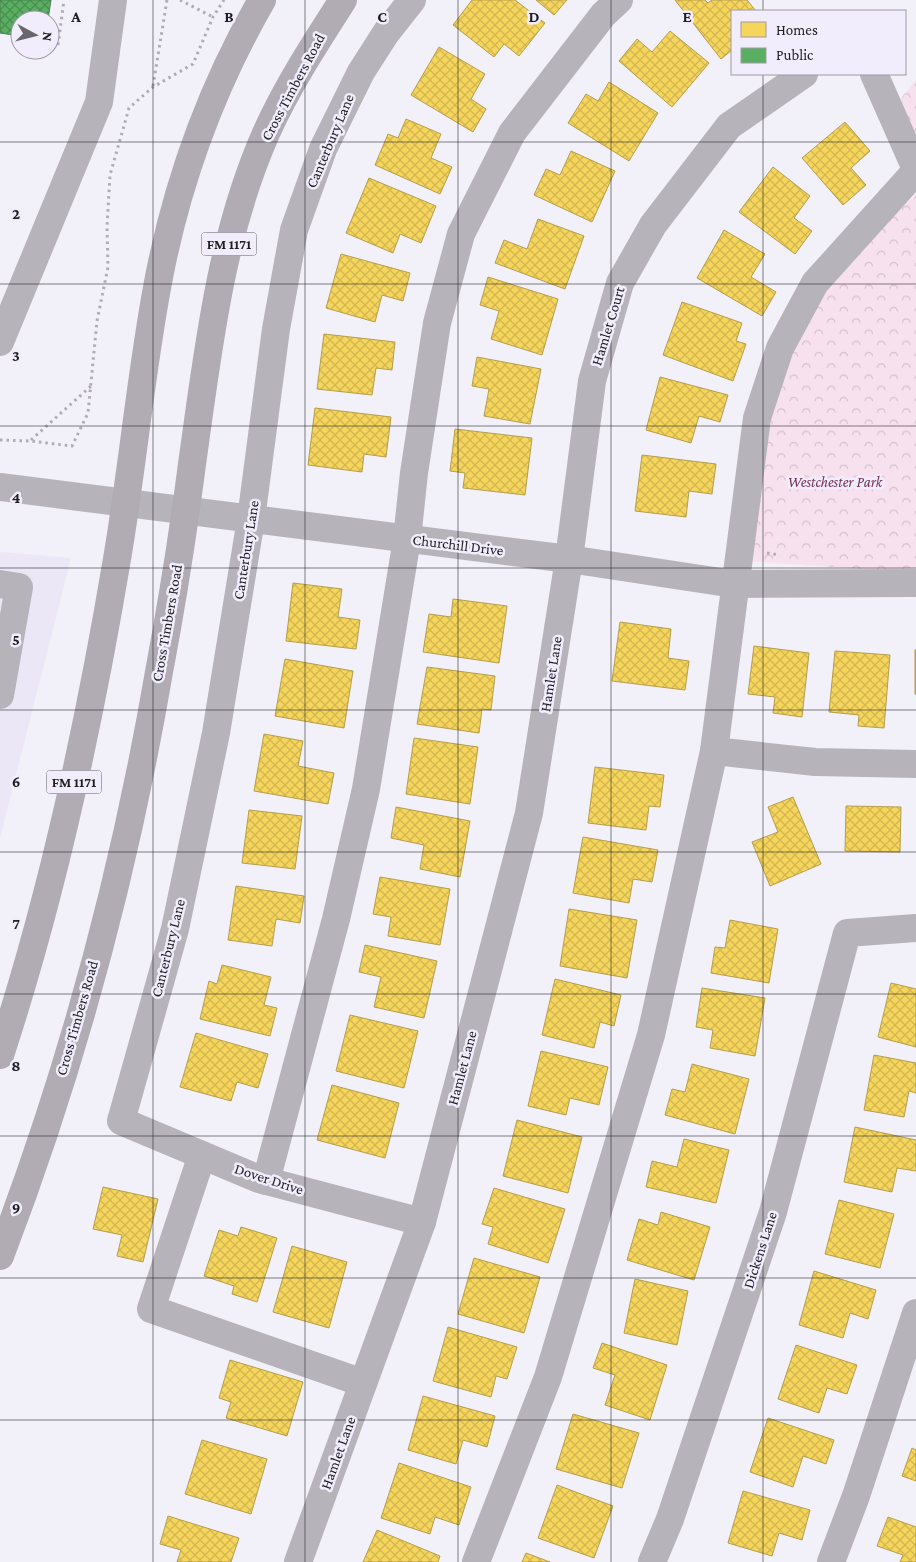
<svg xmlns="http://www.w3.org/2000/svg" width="916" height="1562" viewBox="0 0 916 1562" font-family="'Crimson Pro',serif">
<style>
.built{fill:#ebe7f7}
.park{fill:url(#park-crowns)}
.homes{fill:url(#homes-cross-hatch);stroke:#b59e4b}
.public{fill:url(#public-cross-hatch);stroke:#48824e}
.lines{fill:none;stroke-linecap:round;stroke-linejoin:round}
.path{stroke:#b0acb2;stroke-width:3;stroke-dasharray:2.5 4;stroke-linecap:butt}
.minor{stroke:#b7b3ba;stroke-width:28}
.major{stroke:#b1abb3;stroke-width:28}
.grid{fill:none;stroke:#1e1d22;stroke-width:1;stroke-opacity:0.55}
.labels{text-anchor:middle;stroke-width:5;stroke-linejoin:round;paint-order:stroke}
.shield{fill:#f1edfc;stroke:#5d5b63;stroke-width:1}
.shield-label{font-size:14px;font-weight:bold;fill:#1e1d22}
.street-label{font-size:15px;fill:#1e1d22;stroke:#f1edfc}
.park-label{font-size:15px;font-style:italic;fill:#735;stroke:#f1edfc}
.grid-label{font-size:16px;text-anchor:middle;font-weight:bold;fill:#1e1d22;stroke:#f1edfc;stroke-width:5;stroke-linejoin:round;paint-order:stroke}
</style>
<defs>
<pattern id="park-crowns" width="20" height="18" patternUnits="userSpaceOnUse" patternTransform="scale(1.25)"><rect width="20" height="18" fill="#f8e1ee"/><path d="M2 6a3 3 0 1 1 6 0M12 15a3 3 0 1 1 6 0" fill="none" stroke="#d4c1cc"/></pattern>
<pattern id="homes-cross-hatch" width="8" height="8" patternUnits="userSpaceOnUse" patternTransform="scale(1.25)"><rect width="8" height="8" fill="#f6d55c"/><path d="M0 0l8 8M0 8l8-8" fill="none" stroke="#d2b650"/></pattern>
<pattern id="public-cross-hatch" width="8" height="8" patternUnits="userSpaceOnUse" patternTransform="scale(1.25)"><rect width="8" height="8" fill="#5aae61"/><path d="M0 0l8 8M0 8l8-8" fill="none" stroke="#4a8d50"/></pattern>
</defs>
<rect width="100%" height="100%" fill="#f2f0f8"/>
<path class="built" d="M 0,552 L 71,558 L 0,838 Z"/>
<g class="park">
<path d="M 916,80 L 916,140 L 897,103 Z"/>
<path d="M 916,195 L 916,568 L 879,570 L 743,561 L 758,461 L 803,317 L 861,242 Z"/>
</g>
<g class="homes">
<path d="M 472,0 L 515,0 L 545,23 L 519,56 L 504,44 L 494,57 L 453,25 Z"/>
<path d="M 536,0 L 567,0 L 554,15 Z"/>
<path d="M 675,0 L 705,0 L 708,3 L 712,0 L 747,0 L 756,11 L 732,11 L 732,50 L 721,59 Z"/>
<path d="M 670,31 L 709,63 L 672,107 L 619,61 L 637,39 L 652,52 Z"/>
<path d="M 439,47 L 485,74 L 471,99 L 486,109 L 473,132 L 411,95 Z"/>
<path d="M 609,82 L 658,113 L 629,161 L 568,123 L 586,94 L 598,101 Z"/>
<path d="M 406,119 L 441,134 L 431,158 L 452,167 L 440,194 L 375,165 L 388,134 L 398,138 Z"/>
<path d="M 845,122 L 870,151 L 851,168 L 866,185 L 843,205 L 802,158 Z"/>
<path d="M 571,151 L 615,171 L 592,222 L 534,195 L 546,169 L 560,175 Z"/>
<path d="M 773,167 L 810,196 L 794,218 L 812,231 L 795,254 L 739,212 Z"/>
<path d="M 369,178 L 436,206 L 421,243 L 400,234 L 393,253 L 346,233 Z"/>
<path d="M 538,219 L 584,236 L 565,289 L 495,263 L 504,240 L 527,249 Z"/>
<path d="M 724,230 L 765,254 L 751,277 L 776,292 L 762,316 L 697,278 Z"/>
<path d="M 341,254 L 410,273 L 403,301 L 382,295 L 375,322 L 326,308 Z"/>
<path d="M 488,277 L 558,299 L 542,355 L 491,339 L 499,311 L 480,305 Z"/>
<path d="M 682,302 L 742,323 L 736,341 L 746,344 L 733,381 L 663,355 Z"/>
<path d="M 324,334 L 395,342 L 392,370 L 376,368 L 372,395 L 317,389 Z"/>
<path d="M 477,357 L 541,369 L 530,424 L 484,416 L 489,389 L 472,386 Z"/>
<path d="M 660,377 L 728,395 L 720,422 L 699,416 L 691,443 L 646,430 Z"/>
<path d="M 315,408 L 391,417 L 386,457 L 364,454 L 362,472 L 308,465 Z"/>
<path d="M 455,429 L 532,438 L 525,495 L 463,488 L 465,473 L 450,471 Z"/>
<path d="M 642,455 L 716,464 L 712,494 L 689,491 L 686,517 L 635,511 Z"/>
<path d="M 293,583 L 342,589 L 338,617 L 360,620 L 356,649 L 286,641 Z"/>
<path d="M 453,599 L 507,606 L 499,663 L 423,652 L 429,614 L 451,617 Z"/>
<path d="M 620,622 L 671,629 L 668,658 L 689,661 L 685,690 L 612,681 Z"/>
<path d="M 754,646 L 809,653 L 802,717 L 773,713 L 775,697 L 748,694 Z"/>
<rect x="915" y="650" width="1" height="44"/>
<path d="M 835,651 L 890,655 L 884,728 L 858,726 L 859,715 L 829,712 Z"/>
<path d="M 285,659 L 353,671 L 344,728 L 275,716 Z"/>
<path d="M 427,667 L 495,676 L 491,710 L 482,709 L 479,733 L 417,724 Z"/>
<path d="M 264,734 L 303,741 L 298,766 L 334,773 L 328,804 L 254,791 Z"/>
<path d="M 414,738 L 478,747 L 470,804 L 406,794 Z"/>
<path d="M 595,767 L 664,775 L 660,807 L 649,806 L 646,830 L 588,823 Z"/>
<path d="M 793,797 L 821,864 L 770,886 L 752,842 L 778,832 L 768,807 Z"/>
<path d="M 846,806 L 901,807 L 900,852 L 845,851 Z"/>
<path d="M 396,807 L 470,821 L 460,877 L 420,869 L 424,845 L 391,838 Z"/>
<path d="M 249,810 L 302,816 L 295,869 L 242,863 Z"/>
<path d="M 583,837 L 658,850 L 652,882 L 633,879 L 629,903 L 573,893 Z"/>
<path d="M 380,877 L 450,889 L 440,945 L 388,936 L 391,917 L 373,914 Z"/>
<path d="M 236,886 L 304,896 L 300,923 L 276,919 L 272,946 L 228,940 Z"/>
<path d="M 569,909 L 637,920 L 627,978 L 560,966 Z"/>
<path d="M 730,920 L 778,929 L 769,983 L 711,973 L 715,947 L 725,948 Z"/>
<path d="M 365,945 L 437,961 L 424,1018 L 374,1007 L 381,977 L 359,972 Z"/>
<path d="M 222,965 L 271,977 L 264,1005 L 277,1008 L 270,1036 L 200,1019 L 209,981 L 217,984 Z"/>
<path d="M 555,979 L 621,995 L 614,1026 L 600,1022 L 594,1048 L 542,1035 Z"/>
<path d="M 891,983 L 916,989 L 916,1047 L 878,1037 Z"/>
<path d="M 702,988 L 765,998 L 755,1056 L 710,1048 L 713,1030 L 696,1027 Z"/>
<path d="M 350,1015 L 418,1031 L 404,1088 L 336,1071 Z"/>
<path d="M 196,1033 L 268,1054 L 258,1088 L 237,1082 L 231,1101 L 180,1087 Z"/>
<path d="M 541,1051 L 608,1067 L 599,1105 L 570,1098 L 566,1115 L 528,1106 Z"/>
<path d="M 874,1055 L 916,1063 L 916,1093 L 909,1091 L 904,1117 L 864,1110 Z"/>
<path d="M 692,1064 L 749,1079 L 735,1134 L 665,1115 L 672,1089 L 685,1092 Z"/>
<path d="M 332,1085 L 399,1103 L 385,1158 L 317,1140 Z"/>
<path d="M 517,1120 L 582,1137 L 568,1193 L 503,1176 Z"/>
<path d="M 855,1127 L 916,1140 L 916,1171 L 897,1168 L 892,1192 L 844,1182 Z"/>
<path d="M 684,1139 L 729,1150 L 716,1203 L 646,1187 L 652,1161 L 677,1167 Z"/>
<path d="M 103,1187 L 158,1199 L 143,1262 L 117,1256 L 122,1235 L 93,1229 Z"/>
<path d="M 494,1188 L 565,1209 L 548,1263 L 488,1244 L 493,1227 L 482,1224 Z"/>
<path d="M 839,1200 L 894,1214 L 880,1268 L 825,1254 Z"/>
<path d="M 661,1212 L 710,1227 L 694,1280 L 627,1260 L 639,1219 L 658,1225 Z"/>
<path d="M 241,1227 L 277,1238 L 257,1302 L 232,1294 L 234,1286 L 204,1276 L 219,1230 L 238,1236 Z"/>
<path d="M 292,1246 L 347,1262 L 329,1328 L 273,1312 Z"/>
<path d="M 474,1258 L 540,1277 L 524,1333 L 458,1314 Z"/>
<path d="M 814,1271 L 876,1290 L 868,1319 L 850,1313 L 843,1338 L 799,1325 Z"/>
<path d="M 635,1279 L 688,1291 L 677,1345 L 624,1333 Z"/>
<path d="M 448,1327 L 517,1347 L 507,1379 L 496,1376 L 491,1397 L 433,1381 Z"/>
<path d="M 602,1343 L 667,1365 L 650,1420 L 605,1405 L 615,1375 L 593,1368 Z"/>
<path d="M 796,1345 L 857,1365 L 847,1394 L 827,1388 L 819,1413 L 778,1399 Z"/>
<path d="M 230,1360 L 303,1382 L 287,1436 L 226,1418 L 231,1402 L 219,1398 Z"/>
<path d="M 423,1396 L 495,1416 L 487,1447 L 463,1440 L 456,1464 L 408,1450 Z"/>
<path d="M 573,1414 L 639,1433 L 622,1488 L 556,1469 Z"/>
<path d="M 768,1418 L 834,1440 L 826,1464 L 803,1456 L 793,1487 L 750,1472 Z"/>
<path d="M 202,1440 L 267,1459 L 251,1514 L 185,1494 Z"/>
<path d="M 912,1448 L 916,1450 L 916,1481 L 902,1476 Z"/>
<path d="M 399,1463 L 471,1487 L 459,1525 L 435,1517 L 430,1534 L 381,1518 Z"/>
<path d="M 557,1485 L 613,1506 L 594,1558 L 538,1538 Z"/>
<path d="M 743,1491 L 810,1510 L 802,1540 L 779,1533 L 772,1556 L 728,1543 Z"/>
<path d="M 168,1516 L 239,1538 L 231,1562 L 177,1562 L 181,1550 L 160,1544 Z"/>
<path d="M 888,1517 L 916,1527 L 916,1562 L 900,1562 L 903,1555 L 877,1546 Z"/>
<path d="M 377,1530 L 440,1556 L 438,1562 L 363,1562 Z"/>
<path d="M 526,1553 L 550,1562 L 522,1562 Z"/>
</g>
<path class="public" d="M 0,0 L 51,0 L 48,20 L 20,20 L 20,36 L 0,33 Z"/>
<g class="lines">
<g class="path">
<path d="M 180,0 L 213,17"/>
<path d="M 58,45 L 64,0"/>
<path d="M 153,86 L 167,0"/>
<path d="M 0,440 L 30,441 L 72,446 L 88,413 L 97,321 L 108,267 L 107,227 L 110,175 L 129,108 L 153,87 L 193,64 L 213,17 L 224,0"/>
<path d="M 31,440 L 91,386"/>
<path d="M 767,553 L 780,555"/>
</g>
<g class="minor">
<path d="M 412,0 L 386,33 L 361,72 L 323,149 L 294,230 L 276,329 L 251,519 L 216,733 L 175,929 L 121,1121 L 259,1179 L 422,1222"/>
<path d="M 874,74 L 916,169"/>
<path d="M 0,342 L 99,102 L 113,0"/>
<path d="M 0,487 L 569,559 L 734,584 L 916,583"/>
<path d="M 0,584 L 19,587 L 0,695"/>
<path d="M 714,751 L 815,762 L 916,764"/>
<path d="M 202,1155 L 151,1309 L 363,1383"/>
<path d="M 266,1181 L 336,919 L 366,789 L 407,539 L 414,473 L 437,323 L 461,234 L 512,133 L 603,15 L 619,0"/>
<path d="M 298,1562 L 422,1222 L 529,813 L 569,559 L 592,381 L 620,283 L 653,225 L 729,126 L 804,74"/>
<path d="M 476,1562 L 548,1377 L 651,1035 L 714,751 L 757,418 L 780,348 L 815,283 L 916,171"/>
<path d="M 652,1562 L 670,1519 L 773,1212 L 847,933 L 916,928"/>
<path d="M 831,1562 L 856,1496 L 916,1313"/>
</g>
<g class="major">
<path d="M 0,1055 C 53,894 89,726 117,559 C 133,465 141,370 159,277 C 178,180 213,85 262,0"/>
<path d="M 0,1256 C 72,1068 125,870 159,672 C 172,603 183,534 192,464 C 208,351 220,236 267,131 C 288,85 316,42 343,0"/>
</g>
</g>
<path class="grid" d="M 153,0 L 153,1562M 305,0 L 305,1562M 458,0 L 458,1562M 611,0 L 611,1562M 763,0 L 763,11M 763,74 L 763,1562M 0,142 L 916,142M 0,284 L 916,284M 0,426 L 916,426M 0,568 L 916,568M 0,710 L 916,710M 0,852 L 916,852M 0,994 L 916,994M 0,1136 L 916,1136M 0,1278 L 916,1278M 0,1420 L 916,1420"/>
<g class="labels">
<g class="shield">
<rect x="201.5" y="232.5" width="55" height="23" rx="4"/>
<rect x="46.5" y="770.5" width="55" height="23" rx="4"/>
</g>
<g class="shield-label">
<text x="229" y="249">FM 1171</text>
<text x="74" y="787">FM 1171</text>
</g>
<g class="street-label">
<text transform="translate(293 87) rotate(-62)" y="5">Cross Timbers Road</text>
<text transform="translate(330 141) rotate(-67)" y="5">Canterbury Lane</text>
<text transform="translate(608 326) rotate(-73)" y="5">Hamlet Court</text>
<text transform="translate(458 545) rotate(7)" y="5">Churchill Drive</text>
<text transform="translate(246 550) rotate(-81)" y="5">Canterbury Lane</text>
<text transform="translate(167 623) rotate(-80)" y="5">Cross Timbers Road</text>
<text transform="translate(551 674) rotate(-81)" y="5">Hamlet Lane</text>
<text transform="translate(168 948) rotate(-76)" y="5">Canterbury Lane</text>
<text transform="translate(77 1018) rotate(-74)" y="5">Cross Timbers Road</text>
<text transform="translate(462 1068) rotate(-75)" y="5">Hamlet Lane</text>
<text transform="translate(269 1179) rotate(18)" y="5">Dover Drive</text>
<text transform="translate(760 1250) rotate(-72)" y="5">Dickens Lane</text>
<text transform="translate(338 1453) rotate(-70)" y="5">Hamlet Lane</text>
</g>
<g class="park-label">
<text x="835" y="487">Westchester Park</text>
</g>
</g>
<g class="grid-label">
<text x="76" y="22">A</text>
<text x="229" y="22">B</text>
<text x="382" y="22">C</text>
<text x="534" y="22">D</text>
<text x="687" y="22">E</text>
<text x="16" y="219">2</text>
<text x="16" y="361">3</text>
<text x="16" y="503">4</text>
<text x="16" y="645">5</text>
<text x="16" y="787">6</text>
<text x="16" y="929">7</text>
<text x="16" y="1071">8</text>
<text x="16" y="1213">9</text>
</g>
<rect x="731" y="10" width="175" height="65" fill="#f1edfc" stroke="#9d9aa5"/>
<rect x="741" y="22" width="25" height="15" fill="#f6d55c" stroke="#9d9aa5"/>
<text x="776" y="35" font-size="15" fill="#1e1d22">Homes</text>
<rect x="741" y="48" width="25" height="15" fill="#5aae61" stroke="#9d9aa5"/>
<text x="776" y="60" font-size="15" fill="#1e1d22">Public</text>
<g transform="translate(35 35) rotate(97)"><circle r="24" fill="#f1edfc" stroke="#9d9aa5"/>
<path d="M0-4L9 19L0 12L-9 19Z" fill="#68676d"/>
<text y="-8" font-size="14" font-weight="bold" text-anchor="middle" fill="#1e1d22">N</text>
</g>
</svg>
